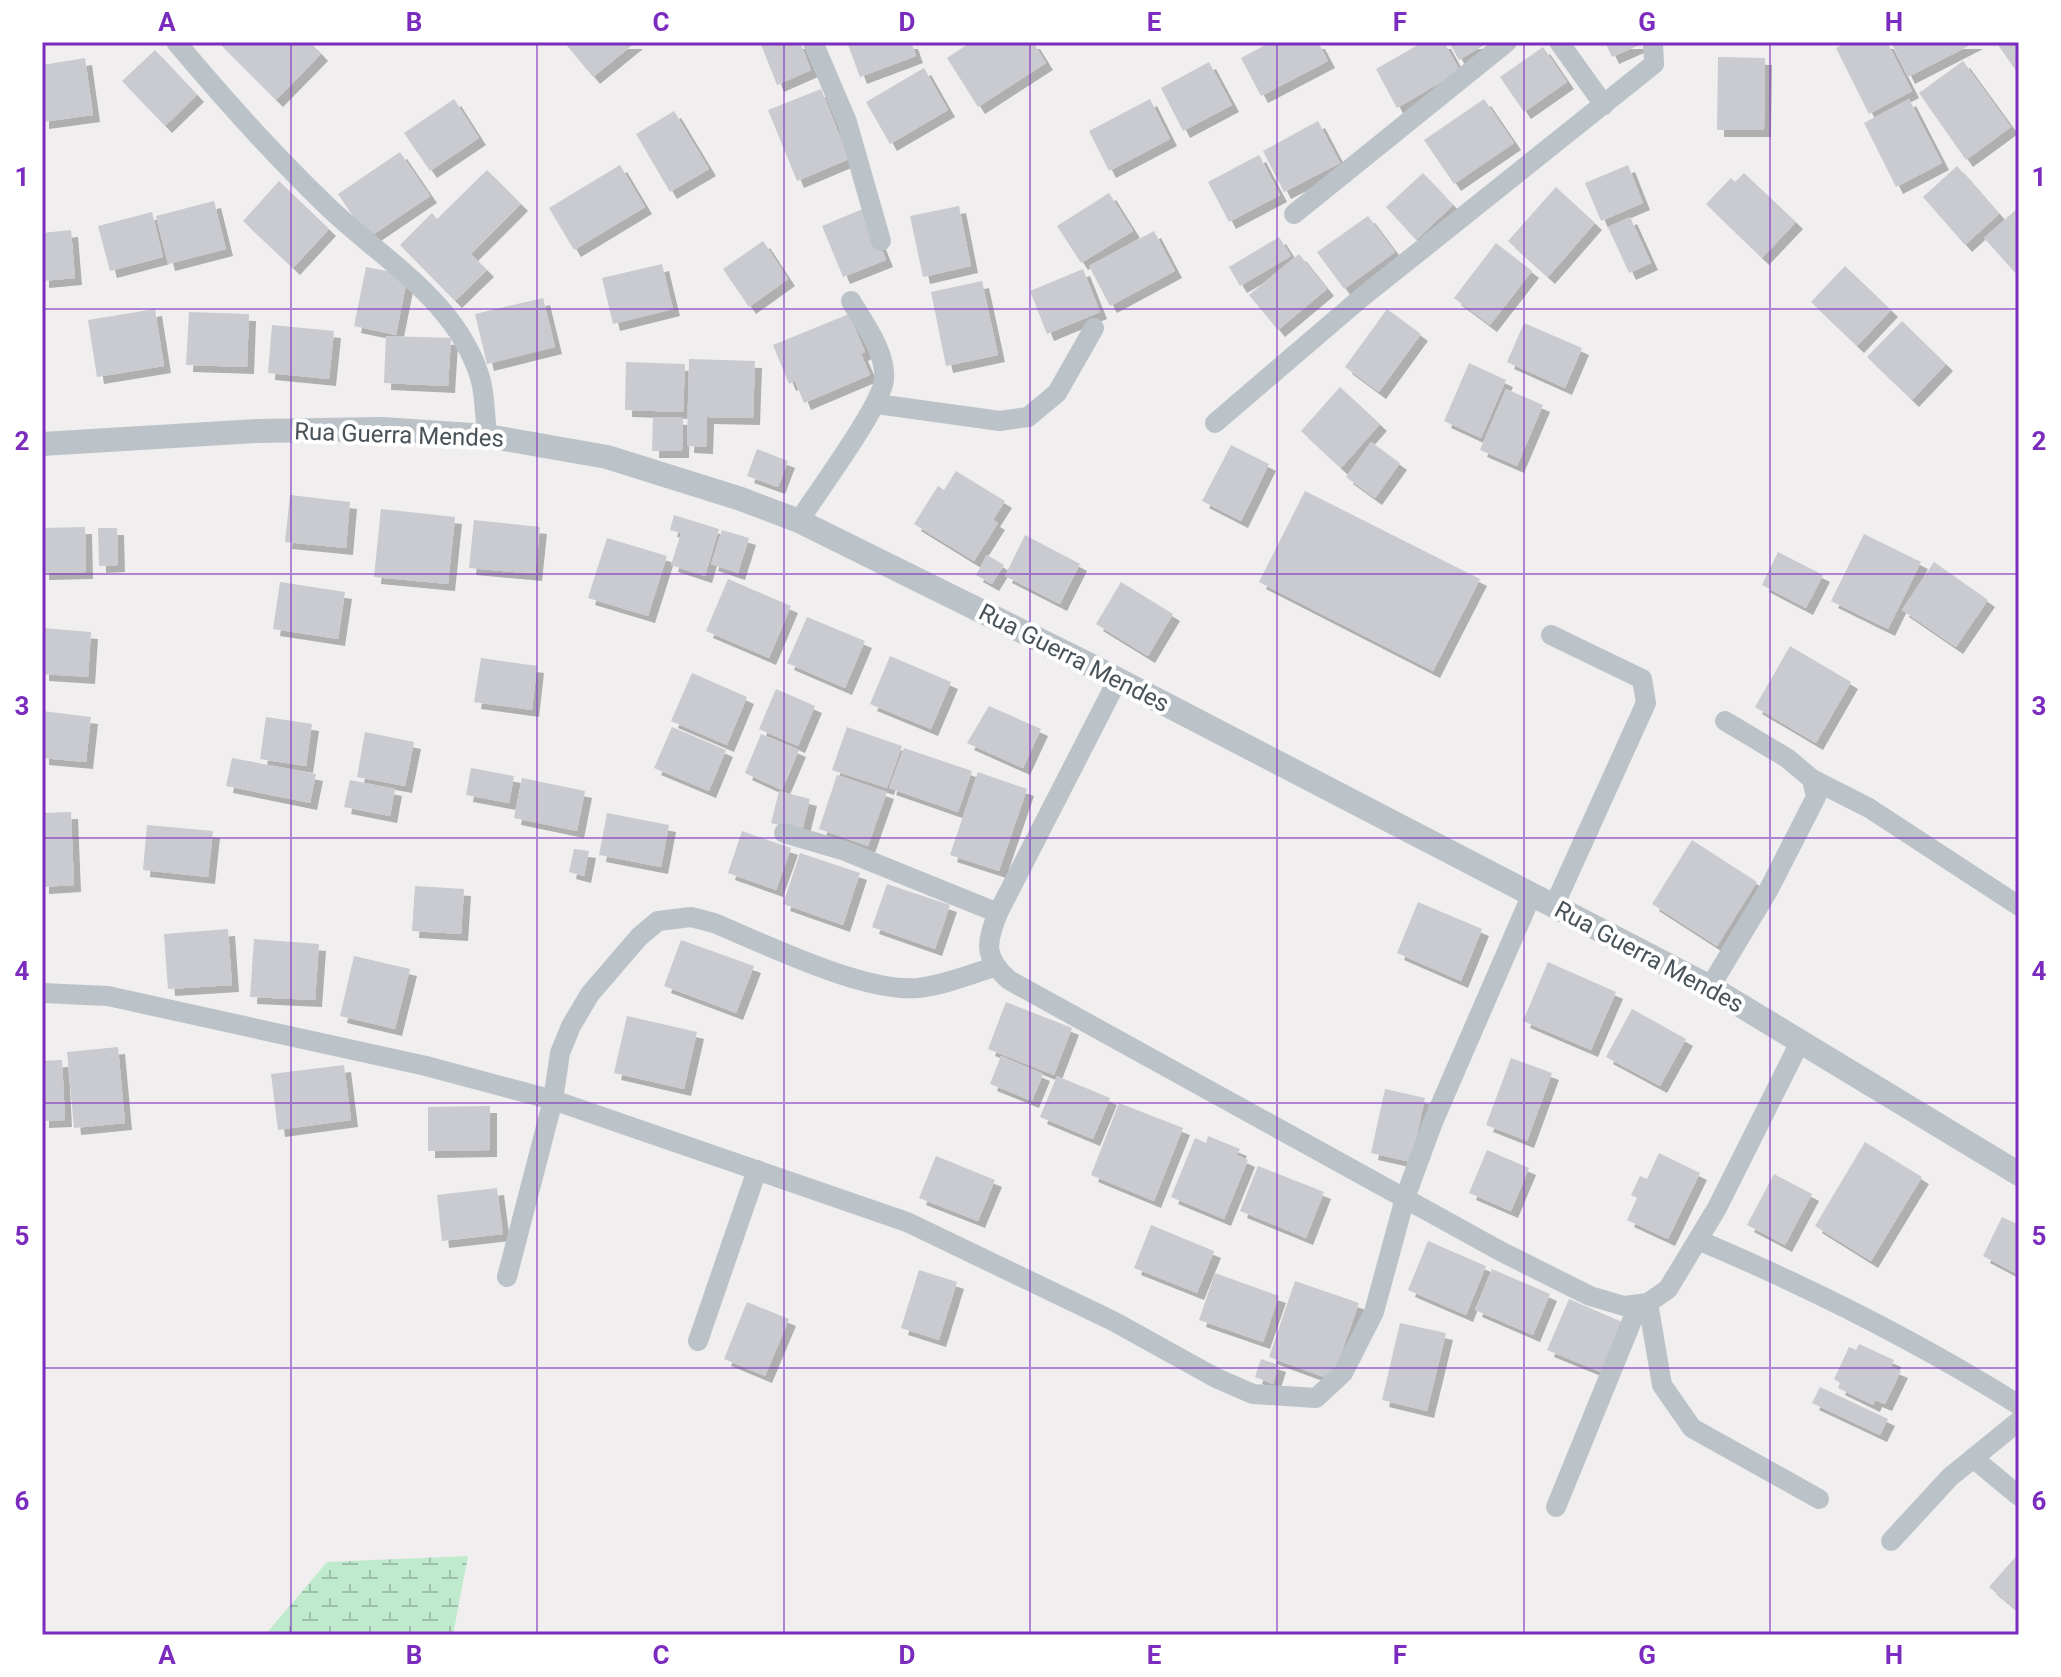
<svg xmlns="http://www.w3.org/2000/svg" width="2061" height="1677" viewBox="0 0 2061 1677" font-family="Roboto,sans-serif">
<style>
.wetland{fill:url(#wetland-marsh)}
.building{fill:#c9cbd0;filter:url(#shadow)}
.lines{fill:none;stroke-linecap:round;stroke-linejoin:round}
.minor{stroke:#bbc3c9;stroke-width:20}
.tertiary{stroke:#bbc3c9;stroke-width:24}
.grid{fill:none;stroke:#7b2cbf;stroke-width:2;stroke-opacity:0.55}
.labels{text-anchor:middle;stroke-width:8;stroke-linejoin:round;paint-order:stroke}
.street-label{font-size:24px;fill:#485259;stroke:#fff}
.neatline{fill:none;stroke:#7b2cbf;stroke-width:3}
.grid-label{font-size:26px;text-anchor:middle;font-weight:bold;fill:#7b2cbf}
</style>
<defs>
<pattern id="wetland-marsh" width="20" height="14" patternUnits="userSpaceOnUse" patternTransform="scale(2)"><rect width="20" height="14" fill="#c0eace"/><path d="M1 5h8M5 5V1M11 12h8M15 12V8" fill="none" stroke="#9ec0aa"/></pattern>
<filter id="shadow"><feDropShadow dx="7" dy="7" stdDeviation="0" flood-color="#0004"/></filter>
</defs>
<rect width="100%" height="100%" fill="#f0eeee"/>
<path class="wetland" d="M 468,1556 L 453,1635 L 265,1635 L 327,1562 Z"/>
<g class="building">
<path d="M 218,42 L 310,42 L 321,54 L 276,100 Z"/>
<path d="M 564,42 L 636,42 L 593,77 Z"/>
<path d="M 760,42 L 800,42 L 811,70 L 777,85 Z"/>
<path d="M 847,42 L 911,42 L 916,56 L 860,77 Z"/>
<path d="M 971,42 L 1033,42 L 1046,63 L 978,107 L 947,58 Z"/>
<path d="M 1271,42 L 1318,42 L 1328,61 L 1261,96 L 1241,58 Z"/>
<path d="M 1423,42 L 1444,42 L 1460,71 L 1397,108 L 1376,69 Z"/>
<path d="M 1449,42 L 1489,42 L 1459,60 Z"/>
<path d="M 1605,42 L 1646,42 L 1612,57 Z"/>
<path d="M 1847,42 L 1887,42 L 1912,91 L 1869,114 L 1836,48 Z"/>
<path d="M 1891,42 L 1976,42 L 1908,77 Z"/>
<path d="M 1996,42 L 2019,42 L 2019,75 Z"/>
<path d="M 1543,47 L 1567,82 L 1524,112 L 1500,77 Z"/>
<path d="M 155,50 L 197,95 L 165,126 L 122,81 Z"/>
<path d="M 1718,57 L 1765,58 L 1764,130 L 1717,130 Z"/>
<path d="M 85,58 L 93,115 L 42,122 L 42,65 Z"/>
<path d="M 1963,61 L 2011,127 L 1966,160 L 1919,93 Z"/>
<path d="M 1209,62 L 1232,105 L 1183,131 L 1161,88 Z"/>
<path d="M 924,68 L 948,110 L 890,144 L 866,102 Z"/>
<path d="M 821,89 L 849,159 L 797,181 L 768,110 Z"/>
<path d="M 454,99 L 479,138 L 430,171 L 404,133 Z"/>
<path d="M 1150,99 L 1170,139 L 1109,171 L 1089,131 Z"/>
<path d="M 1484,99 L 1514,143 L 1454,184 L 1424,140 Z"/>
<path d="M 1909,99 L 1942,163 L 1896,187 L 1864,123 Z"/>
<path d="M 674,111 L 709,169 L 670,192 L 636,134 Z"/>
<path d="M 1318,121 L 1340,163 L 1284,192 L 1263,151 Z"/>
<path d="M 400,152 L 430,196 L 368,238 L 338,194 Z"/>
<path d="M 1259,155 L 1280,195 L 1229,222 L 1208,182 Z"/>
<path d="M 620,165 L 645,207 L 574,250 L 549,208 Z"/>
<path d="M 1628,165 L 1643,203 L 1601,221 L 1585,183 Z"/>
<path d="M 1957,166 L 1999,214 L 1965,245 L 1923,197 Z"/>
<path d="M 487,170 L 521,204 L 471,254 L 487,270 L 455,301 L 400,245 L 432,213 L 437,219 Z"/>
<path d="M 1423,173 L 1453,205 L 1416,240 L 1386,207 Z"/>
<path d="M 1744,173 L 1796,222 L 1762,258 L 1706,204 L 1731,178 L 1735,182 Z"/>
<path d="M 279,181 L 329,229 L 293,268 L 243,221 Z"/>
<path d="M 1556,187 L 1595,223 L 1548,277 L 1508,241 Z"/>
<path d="M 1109,193 L 1133,231 L 1081,263 L 1057,226 Z"/>
<path d="M 214,201 L 226,249 L 168,264 L 156,216 Z"/>
<path d="M 959,206 L 971,266 L 923,277 L 910,216 Z"/>
<path d="M 2019,207 L 2019,277 L 1984,238 Z"/>
<path d="M 865,208 L 886,260 L 843,277 L 822,226 Z"/>
<path d="M 152,212 L 163,257 L 110,271 L 98,226 Z"/>
<path d="M 1368,216 L 1395,252 L 1344,289 L 1317,252 Z"/>
<path d="M 1630,217 L 1651,263 L 1629,273 L 1608,227 Z"/>
<path d="M 71,230 L 75,278 L 42,281 L 42,233 Z"/>
<path d="M 1154,231 L 1175,271 L 1110,306 L 1089,266 Z"/>
<path d="M 1279,237 L 1291,256 L 1240,286 L 1229,267 Z"/>
<path d="M 763,241 L 788,279 L 749,307 L 723,269 Z"/>
<path d="M 1496,243 L 1532,271 L 1490,325 L 1454,298 Z"/>
<path d="M 1299,254 L 1327,289 L 1278,330 L 1249,295 Z"/>
<path d="M 662,264 L 673,309 L 613,324 L 602,278 Z"/>
<path d="M 1845,266 L 1891,310 L 1857,346 L 1811,302 Z"/>
<path d="M 366,267 L 408,275 L 396,335 L 354,326 Z"/>
<path d="M 1083,269 L 1100,312 L 1047,334 L 1030,291 Z"/>
<path d="M 982,281 L 998,355 L 946,366 L 931,292 Z"/>
<path d="M 543,298 L 555,347 L 487,364 L 475,314 Z"/>
<path d="M 155,309 L 164,366 L 97,377 L 88,320 Z"/>
<path d="M 1387,309 L 1421,334 L 1379,392 L 1345,367 Z"/>
<path d="M 189,312 L 249,314 L 247,367 L 186,365 Z"/>
<path d="M 849,314 L 865,352 L 861,354 L 870,375 L 804,403 L 795,381 L 789,384 L 773,345 Z"/>
<path d="M 1902,321 L 1946,364 L 1912,400 L 1867,357 Z"/>
<path d="M 1524,323 L 1582,348 L 1565,388 L 1507,362 Z"/>
<path d="M 272,325 L 334,331 L 329,379 L 268,373 Z"/>
<path d="M 386,336 L 451,338 L 448,386 L 384,383 Z"/>
<path d="M 689,359 L 755,361 L 753,418 L 707,417 L 706,447 L 687,446 Z"/>
<path d="M 626,362 L 685,364 L 683,412 L 625,410 Z"/>
<path d="M 1469,363 L 1506,380 L 1481,438 L 1444,421 Z"/>
<path d="M 1340,387 L 1380,424 L 1341,468 L 1301,431 Z"/>
<path d="M 1506,389 L 1543,405 L 1517,466 L 1480,450 Z"/>
<path d="M 653,417 L 683,418 L 682,451 L 652,451 Z"/>
<path d="M 1371,442 L 1400,463 L 1375,498 L 1346,477 Z"/>
<path d="M 1231,445 L 1269,464 L 1241,521 L 1202,501 Z"/>
<path d="M 757,449 L 788,461 L 778,487 L 747,476 Z"/>
<path d="M 956,471 L 1005,501 L 993,520 L 998,523 L 974,561 L 914,524 L 938,486 L 944,490 Z"/>
<path d="M 1305,491 L 1480,579 L 1433,671 L 1259,582 Z"/>
<path d="M 290,495 L 350,502 L 346,548 L 285,542 Z"/>
<path d="M 381,509 L 455,517 L 448,584 L 374,577 Z"/>
<path d="M 674,515 L 719,529 L 705,576 L 671,565 L 681,533 L 670,530 Z"/>
<path d="M 474,520 L 540,527 L 535,574 L 469,568 Z"/>
<path d="M 85,527 L 86,572 L 42,573 L 42,528 Z"/>
<path d="M 98,528 L 117,528 L 118,565 L 99,566 Z"/>
<path d="M 722,530 L 749,538 L 738,573 L 711,564 Z"/>
<path d="M 1864,534 L 1921,562 L 1888,629 L 1831,601 Z"/>
<path d="M 1025,535 L 1080,564 L 1060,604 L 1005,576 Z"/>
<path d="M 607,538 L 667,556 L 648,616 L 588,598 Z"/>
<path d="M 1778,552 L 1823,575 L 1806,608 L 1762,585 Z"/>
<path d="M 987,555 L 1004,565 L 992,584 L 976,575 Z"/>
<path d="M 1934,562 L 1988,600 L 1956,647 L 1902,610 Z"/>
<path d="M 728,579 L 791,606 L 769,658 L 706,631 Z"/>
<path d="M 280,582 L 345,592 L 338,639 L 273,629 Z"/>
<path d="M 1121,582 L 1173,614 L 1148,656 L 1096,624 Z"/>
<path d="M 807,617 L 865,641 L 845,688 L 787,663 Z"/>
<path d="M 42,628 L 91,632 L 88,677 L 42,674 Z"/>
<path d="M 1790,646 L 1851,682 L 1816,743 L 1755,707 Z"/>
<path d="M 890,656 L 951,682 L 931,729 L 870,704 Z"/>
<path d="M 481,658 L 537,666 L 532,710 L 474,702 Z"/>
<path d="M 692,673 L 747,697 L 727,745 L 671,721 Z"/>
<path d="M 776,689 L 815,706 L 798,746 L 759,729 Z"/>
<path d="M 989,706 L 1041,729 L 1023,768 L 967,743 Z"/>
<path d="M 42,711 L 91,717 L 86,762 L 42,758 Z"/>
<path d="M 266,717 L 312,724 L 306,766 L 260,759 Z"/>
<path d="M 672,727 L 726,750 L 709,791 L 654,768 Z"/>
<path d="M 847,727 L 902,746 L 887,788 L 832,770 Z"/>
<path d="M 365,732 L 414,742 L 405,786 L 357,777 Z"/>
<path d="M 761,734 L 799,750 L 782,790 L 745,773 Z"/>
<path d="M 904,748 L 972,771 L 958,812 L 889,788 Z"/>
<path d="M 232,758 L 316,774 L 310,803 L 226,786 Z"/>
<path d="M 471,768 L 514,776 L 509,803 L 466,795 Z"/>
<path d="M 978,772 L 1027,789 L 999,871 L 950,855 Z"/>
<path d="M 837,775 L 887,792 L 868,846 L 819,829 Z"/>
<path d="M 522,778 L 585,791 L 577,831 L 514,818 Z"/>
<path d="M 350,780 L 395,789 L 390,816 L 344,807 Z"/>
<path d="M 779,791 L 810,799 L 802,831 L 771,823 Z"/>
<path d="M 71,812 L 74,885 L 42,887 L 42,813 Z"/>
<path d="M 607,813 L 669,825 L 661,867 L 599,855 Z"/>
<path d="M 147,825 L 213,831 L 208,877 L 143,870 Z"/>
<path d="M 742,831 L 791,848 L 776,890 L 728,873 Z"/>
<path d="M 1692,840 L 1757,882 L 1717,946 L 1652,904 Z"/>
<path d="M 574,849 L 589,851 L 584,876 L 569,872 Z"/>
<path d="M 800,853 L 860,873 L 843,925 L 783,904 Z"/>
<path d="M 887,884 L 950,905 L 935,949 L 872,927 Z"/>
<path d="M 415,886 L 464,889 L 461,934 L 412,931 Z"/>
<path d="M 1418,902 L 1482,929 L 1461,981 L 1397,953 Z"/>
<path d="M 228,929 L 232,985 L 168,989 L 164,934 Z"/>
<path d="M 254,939 L 319,944 L 315,1000 L 250,997 Z"/>
<path d="M 681,940 L 754,966 L 736,1013 L 664,986 Z"/>
<path d="M 354,956 L 410,969 L 395,1029 L 340,1016 Z"/>
<path d="M 1548,962 L 1616,992 L 1591,1050 L 1523,1021 Z"/>
<path d="M 1006,1002 L 1072,1028 L 1054,1075 L 988,1049 Z"/>
<path d="M 1632,1009 L 1686,1039 L 1660,1086 L 1606,1057 Z"/>
<path d="M 627,1016 L 697,1032 L 684,1089 L 614,1073 Z"/>
<path d="M 118,1047 L 125,1123 L 74,1128 L 67,1052 Z"/>
<path d="M 1001,1056 L 1043,1074 L 1032,1101 L 990,1084 Z"/>
<path d="M 1511,1058 L 1552,1073 L 1527,1141 L 1486,1125 Z"/>
<path d="M 62,1060 L 65,1120 L 42,1121 L 42,1061 Z"/>
<path d="M 344,1065 L 351,1120 L 278,1130 L 271,1074 Z"/>
<path d="M 1057,1076 L 1110,1098 L 1093,1139 L 1040,1117 Z"/>
<path d="M 1385,1089 L 1425,1098 L 1411,1162 L 1371,1153 Z"/>
<path d="M 1119,1103 L 1183,1128 L 1154,1201 L 1091,1175 Z"/>
<path d="M 490,1106 L 490,1150 L 428,1151 L 428,1107 Z"/>
<path d="M 1208,1136 L 1240,1149 L 1237,1155 L 1248,1160 L 1224,1219 L 1171,1197 L 1195,1138 L 1206,1143 Z"/>
<path d="M 1865,1142 L 1922,1177 L 1871,1261 L 1815,1226 Z"/>
<path d="M 1487,1150 L 1529,1168 L 1511,1211 L 1469,1193 Z"/>
<path d="M 1659,1153 L 1700,1173 L 1668,1239 L 1627,1220 L 1637,1198 L 1631,1195 L 1640,1176 L 1647,1179 Z"/>
<path d="M 936,1156 L 995,1180 L 978,1221 L 919,1198 Z"/>
<path d="M 1258,1166 L 1324,1192 L 1306,1238 L 1240,1211 Z"/>
<path d="M 1774,1174 L 1812,1194 L 1785,1245 L 1747,1225 Z"/>
<path d="M 497,1188 L 503,1234 L 442,1241 L 437,1195 Z"/>
<path d="M 2002,1217 L 2019,1225 L 2019,1275 L 1983,1256 Z"/>
<path d="M 1151,1225 L 1214,1251 L 1197,1293 L 1134,1268 Z"/>
<path d="M 1428,1241 L 1486,1266 L 1466,1315 L 1408,1290 Z"/>
<path d="M 1492,1269 L 1550,1294 L 1533,1335 L 1475,1310 Z"/>
<path d="M 919,1270 L 957,1282 L 939,1340 L 901,1328 Z"/>
<path d="M 1215,1273 L 1279,1296 L 1263,1342 L 1199,1320 Z"/>
<path d="M 1295,1281 L 1359,1303 L 1332,1380 L 1269,1357 Z"/>
<path d="M 1569,1299 L 1622,1322 L 1601,1372 L 1547,1350 Z"/>
<path d="M 747,1302 L 789,1319 L 765,1376 L 724,1359 Z"/>
<path d="M 1400,1323 L 1446,1333 L 1427,1411 L 1382,1400 Z"/>
<path d="M 1859,1344 L 1894,1360 L 1891,1367 L 1901,1371 L 1885,1404 L 1875,1400 L 1873,1405 L 1838,1388 L 1840,1383 L 1834,1379 L 1849,1347 L 1856,1350 Z"/>
<path d="M 1261,1359 L 1279,1365 L 1273,1384 L 1255,1377 Z"/>
<path d="M 1820,1387 L 1888,1419 L 1880,1435 L 1812,1403 Z"/>
<path d="M 2019,1553 L 2019,1612 L 1989,1587 Z"/>
</g>
<g class="lines">
<g class="minor">
<path d="M 176,42 C 223,98 273,154 325,204 C 381,259 458,300 481,381 C 485,398 485,418 487,436"/>
<path d="M 813,42 L 847,122 L 881,241"/>
<path d="M 1559,42 L 1604,105"/>
<path d="M 1294,214 L 1507,42"/>
<path d="M 877,404 L 1000,421 L 1028,417 L 1057,393 L 1094,328"/>
<path d="M 1215,423 L 1361,298 L 1654,64 L 1653,42"/>
<path d="M 799,521 C 816,494 883,404 884,379 C 886,351 864,324 851,301"/>
<path d="M 1551,635 L 1642,679 L 1646,703 L 1554,906"/>
<path d="M 1118,679 L 998,913 C 986,943 983,957 1009,980 L 1502,1252 L 1590,1296 L 1624,1306 L 1648,1303 L 1668,1289 L 1717,1208 L 1800,1042"/>
<path d="M 1812,779 L 1869,808 L 2019,906"/>
<path d="M 784,833 L 845,851 L 998,913"/>
<path d="M 1710,987 L 1769,889 L 1816,797 L 1812,779 L 1787,758 L 1725,721"/>
<path d="M 42,993 L 108,996 L 426,1066 L 553,1100 L 907,1222 L 1113,1321 L 1216,1378 L 1253,1394 L 1316,1398 L 1343,1373 L 1374,1312 L 1405,1198 L 1433,1122 L 1532,894"/>
<path d="M 1698,1240 C 1809,1287 1917,1341 2019,1405"/>
<path d="M 507,1277 L 553,1100 L 560,1053 L 571,1026 L 590,994 L 639,937 L 658,921 L 691,917 L 714,923 C 765,944 864,993 918,988 C 944,985 969,975 994,967"/>
<path d="M 1648,1303 L 1662,1385 L 1692,1428 L 1819,1499"/>
<path d="M 698,1341 L 757,1170"/>
<path d="M 1973,1458 L 2019,1496"/>
<path d="M 1556,1507 L 1638,1306"/>
<path d="M 1891,1541 L 1950,1477 L 2019,1421"/>
</g>
<path class="tertiary" d="M 42,444 L 257,431 L 382,429 L 487,436 L 607,457 L 741,499 L 799,521 L 1088,664 L 1710,987 L 2019,1174"/>
</g>
<path class="grid" d="M 291,42 L 291,1635M 537,42 L 537,1635M 784,42 L 784,1635M 1030,42 L 1030,1635M 1277,42 L 1277,1635M 1524,42 L 1524,1635M 1770,42 L 1770,1635M 42,309 L 2019,309M 42,574 L 2019,574M 42,838 L 2019,838M 42,1103 L 2019,1103M 42,1368 L 2019,1368"/>
<g class="labels">
<g class="street-label">
<text transform="translate(399 435) rotate(2)" y="8">Rua Guerra Mendes</text>
<text transform="translate(1074 658) rotate(27)" y="8">Rua Guerra Mendes</text>
<text transform="translate(1649 957) rotate(28)" y="8">Rua Guerra Mendes</text>
</g>
</g>
<rect width="2061" height="1677" fill="none" stroke="#ffffff" stroke-width="88"/>
<rect x="44" y="44" width="1973" height="1589" class="neatline"/>
<g class="grid-label">
<text x="167" y="31">A</text>
<text x="414" y="31">B</text>
<text x="661" y="31">C</text>
<text x="907" y="31">D</text>
<text x="1154" y="31">E</text>
<text x="1400" y="31">F</text>
<text x="1647" y="31">G</text>
<text x="1894" y="31">H</text>
<text x="22" y="186">1</text>
<text x="2039" y="186">1</text>
<text x="22" y="450">2</text>
<text x="2039" y="450">2</text>
<text x="22" y="715">3</text>
<text x="2039" y="715">3</text>
<text x="22" y="980">4</text>
<text x="2039" y="980">4</text>
<text x="22" y="1245">5</text>
<text x="2039" y="1245">5</text>
<text x="22" y="1510">6</text>
<text x="2039" y="1510">6</text>
<text x="167" y="1664">A</text>
<text x="414" y="1664">B</text>
<text x="661" y="1664">C</text>
<text x="907" y="1664">D</text>
<text x="1154" y="1664">E</text>
<text x="1400" y="1664">F</text>
<text x="1647" y="1664">G</text>
<text x="1894" y="1664">H</text>
</g>
</svg>
